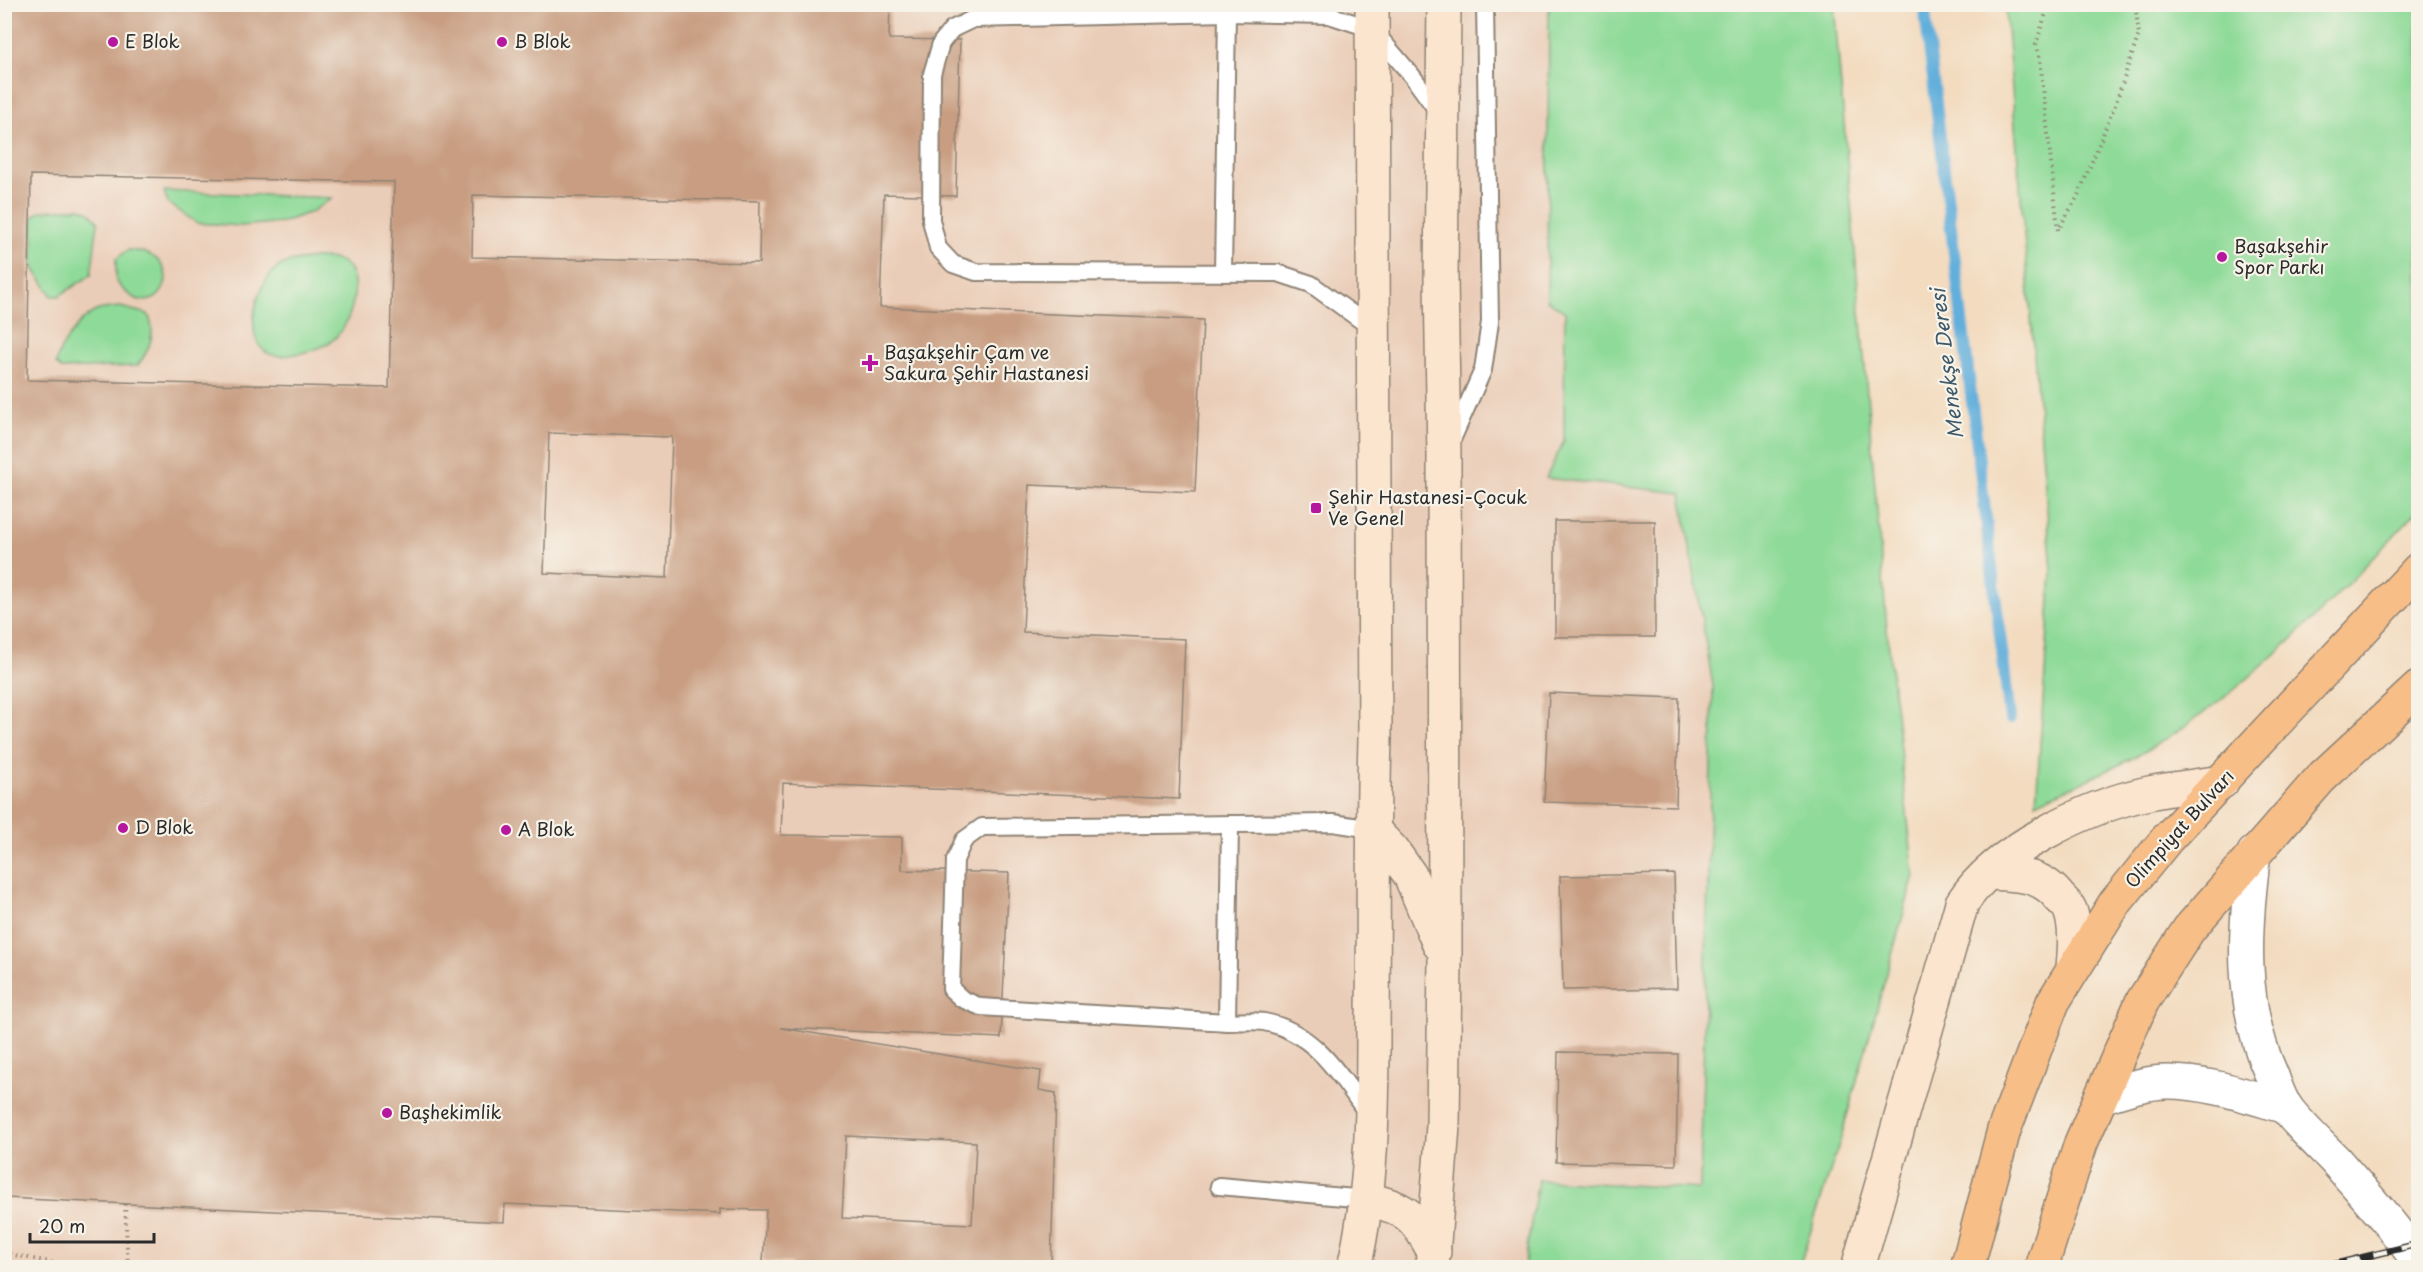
<svg xmlns="http://www.w3.org/2000/svg" width="2423" height="1272" viewBox="0 0 2423 1272" font-family="'Playpen Sans',sans-serif">
<style>
.built{fill:#eacdb8}
.green{fill:#8eda98;stroke:#5c8262;stroke-width:1.5}
.lines{fill:none;stroke-linecap:round;stroke-linejoin:round}
.stream{stroke:#62afdb;stroke-width:12}
.building{fill:#c89d81;fill-rule:evenodd}
.lane-casing{stroke:#8f8375;stroke-width:20}
.street-casing{stroke:#8f8375;stroke-width:36}
.secondary-casing{stroke:#8f8375;stroke-width:36}
.primary-casing{stroke:#8f8375;stroke-width:36}
.path{stroke:#8f8375;stroke-width:4;stroke-dasharray:1.5 4.5;stroke-linecap:butt}
.lane{stroke:#fff;stroke-width:16}
.street{stroke:#fff;stroke-width:33}
.secondary{stroke:#fce5cf;stroke-width:33}
.primary{stroke:#f7be88;stroke-width:33}
.rail-casing{stroke:#2b2b2b;stroke-width:7}
.rail{stroke:#f7f3e8;stroke-width:4.5;stroke-dasharray:14;stroke-linecap:butt}
.poi-dot{fill:#b5179e;stroke:#f7f3e8;stroke-width:2}
.labels{text-anchor:middle;stroke-width:4.5;stroke-linejoin:round;paint-order:stroke}
.poi-label{font-size:18px;fill:#2b2b2b;stroke:#f7f3e8;text-anchor:start}
.street-label{font-size:18px;fill:#2b2b2b;stroke:#f7f3e8}
.water-label{font-size:20px;font-style:italic;fill:#3e5969;stroke:#f7f3e8}
</style>
<rect width="100%" height="100%" fill="#f7f3e8"/>
<filter id="ink" filterUnits="userSpaceOnUse"><feTurbulence type="fractalNoise" baseFrequency=".0167" numOctaves="2"/><feDisplacementMap in="SourceGraphic" scale="12" xChannelSelector="R" yChannelSelector="G"/><feConvolveMatrix kernelMatrix="1 2 1 2 8 2 1 2 1" color-interpolation-filters="sRGB"/></filter>
<filter id="wash" filterUnits="userSpaceOnUse"><feTurbulence type="fractalNoise" baseFrequency=".008" numOctaves="4" result="noise"/><feDisplacementMap in="SourceGraphic" scale="24" xChannelSelector="R" yChannelSelector="G"/><feGaussianBlur stdDeviation="1.35" result="paint"/><feColorMatrix in="noise" values="0 0 0 0 0 0 0 0 0 0 0 0 0 0 0 0 0 1.4 0 .05"/><feComposite in="paint" operator="in"/></filter>
<g filter="url(#wash)">
<rect width="100%" height="100%" fill="#f3dbbf"/>
<path class="built" d="M 5,5 L 1687,5 L 1784,1180 L 1623,1268 L 5,1268 Z"/>
<g class="green">
<path d="M 1549,5 L 1834,5 L 1888,640 L 1914,876 L 1840,1141 L 1799,1267 L 1524,1267 L 1538,1180 L 1700,1189 L 1713,686 L 1681,493 L 1546,478 L 1564,441 L 1565,312 L 1547,300 Z"/>
<path d="M 2005,5 L 2418,5 L 2418,510 C 2336,597 2255,686 2151,748 C 2115,769 2074,785 2036,803 L 2052,571 Z"/>
<path d="M 164,191 L 332,198 L 311,212 L 283,222 L 241,226 L 197,223 L 168,203 Z"/>
<path d="M 81,208 L 91,213 L 98,222 L 91,275 L 59,296 L 52,296 L 33,267 L 33,217 L 41,211 Z"/>
<path d="M 128,250 C 197,253 158,338 116,281 L 116,259 Z"/>
<path d="M 315,258 C 327,258 341,257 349,268 C 361,286 351,321 337,336 C 325,350 300,354 282,356 C 237,358 253,281 280,266 C 290,260 304,260 315,258 Z"/>
<path d="M 120,307 L 148,314 C 157,333 150,350 137,366 L 61,369 L 56,364 C 58,348 80,318 96,311 C 102,308 113,308 120,307 Z"/>
</g>
<g class="lines">
<path class="stream" d="M 1924,4 L 2010,718"/>
</g>
<g id="blocks">
<g class="building">
<path d="M 5,4 L 890,4 L 889,39 L 960,40 L 956,196 L 884,194 L 880,307 L 1203,320 L 1195,492 L 1029,485 L 1023,632 L 1185,639 L 1179,799 L 783,783 L 781,835 L 902,837 L 902,870 L 1009,873 L 1001,1038 L 781,1028 L 1041,1071 L 1039,1090 L 1056,1093 L 1051,1268 L 791,1268 L 791,1263 L 763,1262 L 766,1210 L 720,1209 L 720,1214 L 505,1204 L 504,1222 L 5,1198 ZM 31,175 L 394,182 L 389,388 L 27,380 ZM 473,195 L 760,201 L 759,263 L 472,257 ZM 549,433 L 672,437 L 667,578 L 544,573 ZM 846,1136 L 976,1142 L 972,1224 L 842,1218 Z"/>
<rect x="1555" y="521" width="100" height="116"/>
<path d="M 1549,693 L 1679,698 L 1676,806 L 1544,802 Z"/>
<path d="M 1674,874 L 1677,988 L 1563,990 L 1560,876 Z"/>
<path d="M 1558,1052 L 1678,1054 L 1676,1165 L 1556,1162 Z"/>
</g>
</g>
</g>
<g filter="url(#ink)">
<use href="#blocks" fill-opacity="0" stroke="#8f8375" stroke-width="1.5"/>
<g class="lines">
<defs>
<g id="lane">
<path d="M 1223,273 L 1227,13"/>
<path d="M 1373,329 L 1311,284 L 1278,273 L 976,272 L 953,264 L 938,248 L 931,220 L 932,74 L 941,43 L 952,29 L 973,19 L 1227,13 L 1329,15 L 1372,29 L 1413,77 L 1439,113"/>
<path d="M 1451,442 L 1483,370 L 1490,322 L 1485,4"/>
<path d="M 1227,1022 L 1230,824"/>
<path d="M 1369,1116 C 1342,1078 1315,1031 1264,1022 C 1252,1020 1238,1022 1227,1022 L 981,1007 L 962,999 L 951,989 L 955,860 L 964,840 L 982,827 L 1333,823 L 1372,829"/>
<path d="M 1219,1186 L 1366,1199"/>
</g>
<g id="street">
<path d="M 2254,853 C 2244,929 2239,1004 2272,1076 C 2276,1087 2280,1100 2287,1109 C 2301,1127 2318,1143 2334,1159 C 2363,1192 2393,1225 2418,1261"/>
<path d="M 2101,1097 C 2123,1090 2145,1082 2168,1082 C 2208,1082 2247,1096 2286,1107"/>
</g>
<g id="secondary">
<path d="M 1372,829 L 1393,851 L 1410,875 L 1439,944"/>
<path d="M 1988,873 C 2017,875 2041,873 2060,898 C 2064,902 2070,907 2071,913 C 2077,931 2074,951 2073,969"/>
<path d="M 1366,1199 C 1406,1208 1415,1215 1434,1252"/>
<path d="M 1354,1268 C 1372,1190 1373,1111 1373,1031 C 1374,934 1372,836 1375,739 L 1372,4"/>
<path d="M 1432,1268 L 1443,1126 L 1445,960 L 1444,456 L 1441,279 L 1444,4"/>
<path d="M 1858,1268 L 1962,903 C 1997,849 2087,806 2149,793 C 2173,788 2197,786 2222,782"/>
</g>
<g id="primary">
<path d="M 1967,1268 L 2004,1130 L 2053,1002 L 2115,903 L 2167,839 L 2418,570"/>
<path d="M 2041,1268 L 2081,1143 L 2142,1002 L 2189,929 L 2321,778 L 2418,688"/>
</g>
</defs>
<use href="#lane" class="lane-casing"/>
<use href="#street" class="street-casing"/>
<use href="#secondary" class="secondary-casing"/>
<use href="#primary" class="primary-casing"/>
<g class="path">
<path d="M 2049,4 L 2036,44 L 2040,58 L 2058,230 L 2078,196 L 2115,105 L 2139,34 L 2135,4"/>
<path d="M 125,1204 L 128,1268"/>
<path d="M 4,1253 L 79,1268"/>
</g>
<use href="#lane" class="lane"/>
<use href="#street" class="street"/>
<use href="#secondary" class="secondary"/>
<use href="#primary" class="primary"/>
<defs>
<path id="rail" d="M 2319,1268 L 2418,1244"/>
</defs>
<use href="#rail" class="rail-casing"/>
<use href="#rail" class="rail"/>
</g>
</g>
<g class="poi-dot">
<circle cx="113" cy="42" r="6"/>
<circle cx="502" cy="42" r="6"/>
<circle cx="2222" cy="257" r="6"/>
<path d="M867 354h6v6h6v6h-6v6h-6v-6h-6v-6h6z"/>
<rect x="1310" y="502" width="12" height="12" rx="3"/>
<circle cx="123" cy="828" r="6"/>
<circle cx="506" cy="830" r="6"/>
<circle cx="387" cy="1113" r="6"/>
</g>
<g class="labels">
<g class="poi-label">
<text x="125" y="48">E Blok</text>
<text x="514" y="48">B Blok</text>
<text x="2234" y="253">Başakşehir<tspan x="2234" dy="21">Spor Parkı</tspan></text>
<text x="884" y="359">Başakşehir Çam ve<tspan x="884" dy="21">Sakura Şehir Hastanesi</tspan></text>
<text x="1328" y="504">Şehir Hastanesi-Çocuk<tspan x="1328" dy="21">Ve Genel</tspan></text>
<text x="135" y="834">D Blok</text>
<text x="518" y="836">A Blok</text>
<text x="399" y="1119">Başhekimlik</text>
</g>
<g class="street-label">
<text transform="translate(2180 829) rotate(-48)" y="6">Olimpiyat Bulvarı</text>
</g>
<g class="water-label">
<text transform="translate(1947 364) rotate(-97)" y="7">Menekşe Deresi</text>
</g>
</g>
<rect width="2423" height="1272" fill="none" stroke="#f7f3e8" stroke-width="24"/>
<path d="M30 1233v9h124v-9" fill="none" stroke="#2b2b2b" stroke-width="3"/>
<text x="39" y="1233" font-size="18" fill="#2b2b2b" stroke="#f7f3e8" stroke-width="4.5" paint-order="stroke">20 m</text>
</svg>
